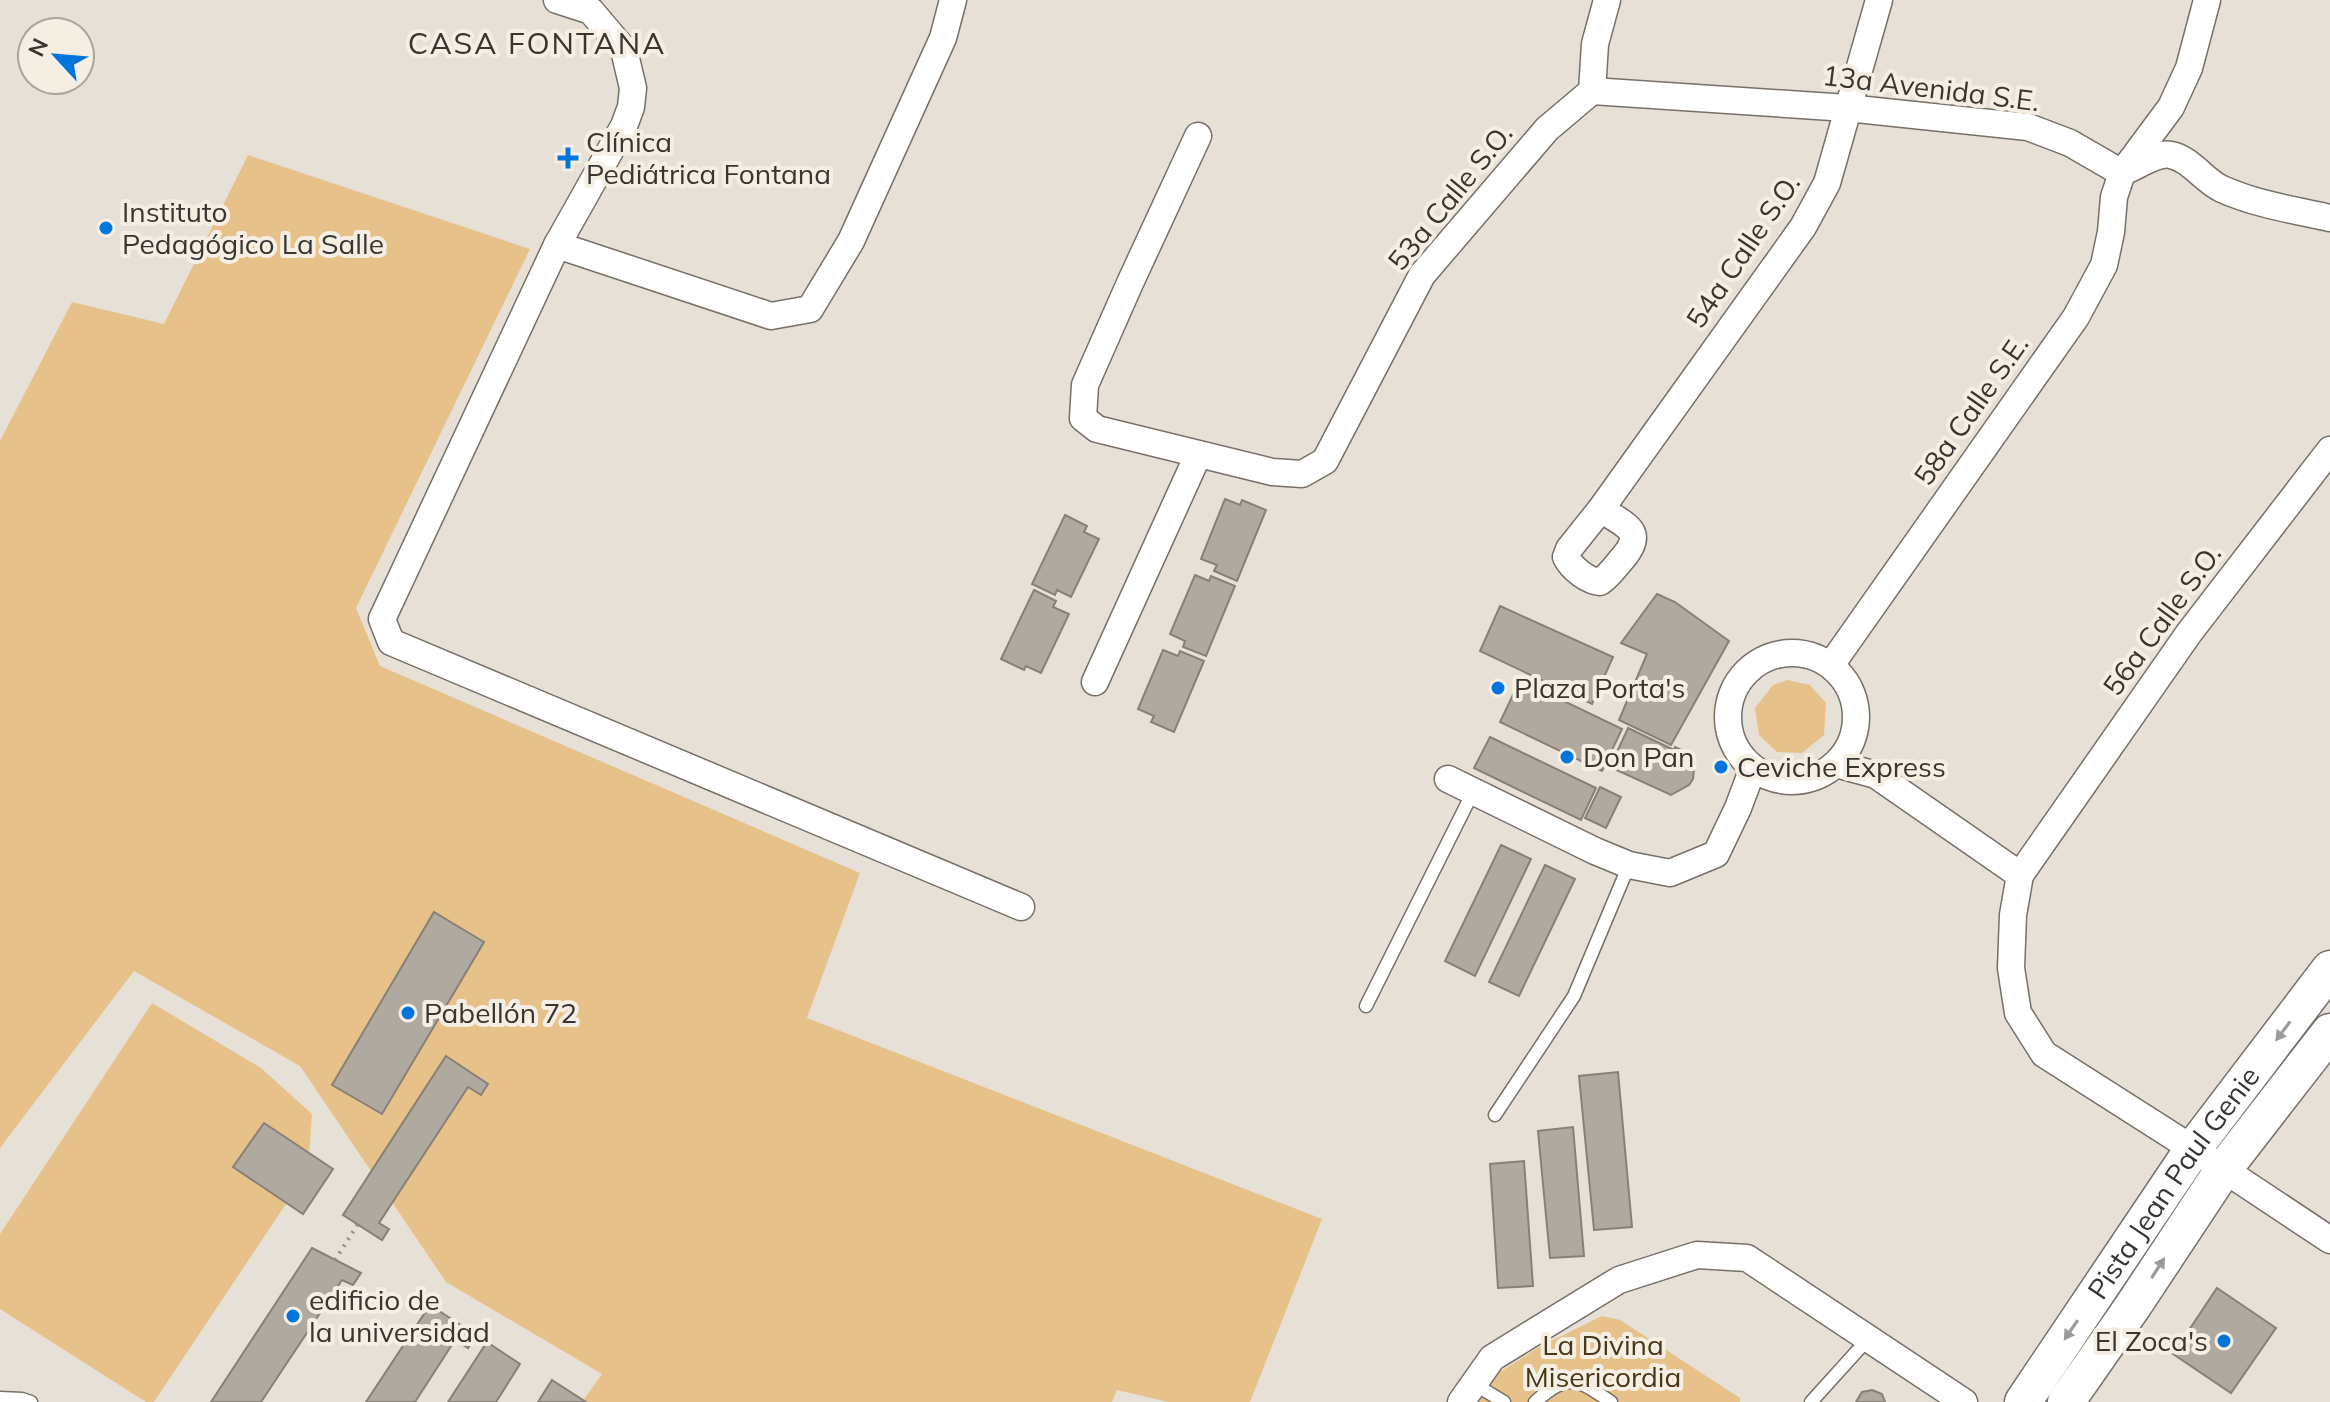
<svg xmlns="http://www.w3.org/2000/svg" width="2330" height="1402" viewBox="0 0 2330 1402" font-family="Mulish,sans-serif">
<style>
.green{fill:#e7c18a}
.building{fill:#b0a9a0;stroke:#878077;stroke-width:2}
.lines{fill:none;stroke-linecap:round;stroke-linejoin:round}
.service-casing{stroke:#767067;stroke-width:15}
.minor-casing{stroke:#767067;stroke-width:29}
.secondary-casing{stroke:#767067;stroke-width:39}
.path{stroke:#918c85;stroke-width:4;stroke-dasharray:2 6;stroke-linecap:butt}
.service{stroke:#fff;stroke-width:12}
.minor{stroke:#fff;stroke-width:26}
.secondary{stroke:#fff;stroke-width:36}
.oneway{fill:#9c9a98}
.poi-dot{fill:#0076dd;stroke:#f5eee3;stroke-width:3}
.labels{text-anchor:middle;stroke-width:8;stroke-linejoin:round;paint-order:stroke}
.street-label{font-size:28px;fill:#383532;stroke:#f5eee3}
.poi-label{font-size:28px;fill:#383532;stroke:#f5eee3;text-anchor:start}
.park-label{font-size:28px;fill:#4a3618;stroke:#f5eee3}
.neighbourhood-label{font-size:30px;letter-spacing:2px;fill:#383532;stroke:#f5eee3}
</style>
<rect width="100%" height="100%" fill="#e7e0d6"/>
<g class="green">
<path d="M 248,155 L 530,249 L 356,608 L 380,666 L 860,873 L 807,1018 L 1322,1219 L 1250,1402 L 1168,1402 L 1117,1390 L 1112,1402 L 582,1402 L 602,1374 L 446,1282 L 300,1066 L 134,971 L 0,1148 L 0,441 L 72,302 L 164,324 Z"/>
<path d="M 1788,680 L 1810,685 L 1826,703 L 1824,735 L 1802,753 L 1777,752 L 1759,735 L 1755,708 L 1773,685 Z"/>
<path d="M 152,1003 L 261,1068 L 312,1114 L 308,1171 L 154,1402 L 146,1402 L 0,1309 L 0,1234 Z"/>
<path d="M 1602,1316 L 1620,1320 L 1740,1398 L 1740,1402 L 1479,1402 L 1495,1375 L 1541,1346 Z"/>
</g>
<g class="building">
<path d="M 1225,499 L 1240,505 L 1242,500 L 1266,510 L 1237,581 L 1214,571 L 1217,565 L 1201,559 Z"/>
<path d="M 1065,515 L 1087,526 L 1084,532 L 1099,539 L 1071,597 L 1057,590 L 1055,595 L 1032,584 Z"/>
<path d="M 1195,575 L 1209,581 L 1211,576 L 1235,586 L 1206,656 L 1183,647 L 1185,641 L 1170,634 Z"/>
<path d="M 1034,590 L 1056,601 L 1053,607 L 1069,614 L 1041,673 L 1026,666 L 1024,670 L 1001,659 Z"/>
<path d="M 1657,594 L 1675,602 L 1729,641 L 1671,745 L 1619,720 L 1647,654 L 1621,643 Z"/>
<path d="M 1500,606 L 1613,657 L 1592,704 L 1480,651 Z"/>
<path d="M 1163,650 L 1178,656 L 1180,651 L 1204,661 L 1174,732 L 1151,722 L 1154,716 L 1138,709 Z"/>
<path d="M 1520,680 L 1622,729 L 1602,771 L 1500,722 Z"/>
<path d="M 1628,728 L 1674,750 L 1675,747 L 1691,754 L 1694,769 L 1693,779 L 1689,785 L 1671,795 L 1610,767 Z"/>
<path d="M 1490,737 L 1596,788 L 1581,820 L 1474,768 Z"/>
<path d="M 1600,787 L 1621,797 L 1606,828 L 1585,818 Z"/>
<path d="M 1501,845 L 1531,859 L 1475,976 L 1445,961 Z"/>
<path d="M 1545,865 L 1575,879 L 1519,996 L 1489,982 Z"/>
<path d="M 434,912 L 484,942 L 382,1114 L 332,1085 Z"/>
<path d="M 446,1056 L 488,1084 L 481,1095 L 468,1087 L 379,1223 L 389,1229 L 382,1240 L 343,1215 Z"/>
<path d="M 1618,1072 L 1632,1227 L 1594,1230 L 1579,1076 Z"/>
<path d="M 264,1123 L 333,1169 L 303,1214 L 233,1167 Z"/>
<path d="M 1573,1127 L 1584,1256 L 1550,1258 L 1538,1131 Z"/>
<path d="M 1524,1161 L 1533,1286 L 1498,1288 L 1490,1164 Z"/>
<path d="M 312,1248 L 361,1273 L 353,1285 L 342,1280 L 261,1402 L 211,1402 Z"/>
<path d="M 2217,1288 L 2276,1328 L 2231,1393 L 2173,1354 Z"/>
<path d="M 430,1305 L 476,1335 L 468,1348 L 455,1340 L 415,1402 L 366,1402 Z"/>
<path d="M 487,1342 L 520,1364 L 496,1402 L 448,1402 Z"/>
<path d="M 552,1380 L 586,1402 L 538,1402 Z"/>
<path d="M 1872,1390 L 1882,1394 L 1885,1402 L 1856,1402 L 1862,1392 Z"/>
</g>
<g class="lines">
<defs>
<g id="service">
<path d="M 1366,1006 L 1473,792"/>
<path d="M 1495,1115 L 1574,996 L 1629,865"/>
<path d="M 1474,1384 L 1504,1402"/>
<path d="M 0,1398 L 22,1399 L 31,1402"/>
<path d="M 1535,1402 C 1569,1372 1577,1379 1611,1402"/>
<path d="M 1811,1402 L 1868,1339"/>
</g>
<g id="minor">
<path d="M 557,0 L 591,11 L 624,50 L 633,88 L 631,107 L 624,126 L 557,245"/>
<path d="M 953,0 L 943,38 L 851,241 L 810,309 L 771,316 L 557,245 L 382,619 L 391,642 L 1021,907"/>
<path d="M 1592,91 L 1847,108 L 2028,127 L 2070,143 L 2122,173"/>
<path d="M 1198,136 L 1130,283 L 1085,385 L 1083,418 L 1097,429 L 1272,472 L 1302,474 L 1325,461 L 1422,275 L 1547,129 L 1592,91 L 1595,44 L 1607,0"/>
<path d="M 2125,171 C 2138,166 2157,152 2171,155 C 2191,159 2204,181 2222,189 C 2255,204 2294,210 2330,218"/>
<path d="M 2330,450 L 2189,633 L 2020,875 L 2013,915 L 2011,968 L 2018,1013 L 2044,1054 L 2193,1149 L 2330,1240"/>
<path d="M 1601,509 L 1803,227 L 1827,183 L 1879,0"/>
<path d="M 1601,509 C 1625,526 1647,530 1622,559 C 1615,567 1609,576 1600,582 C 1588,581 1572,569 1566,557 L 1569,549 Z"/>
<circle cx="1792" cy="717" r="64"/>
<path d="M 1831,665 L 2076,317 L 2104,265 L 2111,232 L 2114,197 L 2122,173 L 2171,107 L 2189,68 L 2207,0"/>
<path d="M 1095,682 L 1198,455"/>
<path d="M 1836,764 L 1876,775 L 2020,875"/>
<path d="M 1448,779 L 1595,851 L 1629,865 L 1670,873 L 1716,854 L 1738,808 L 1753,768"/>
<path d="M 1461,1402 L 1492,1358 L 1619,1280 L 1697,1255 L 1747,1258 L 1964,1402"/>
</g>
<g id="secondary">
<path id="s1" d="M 2023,1402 L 2193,1149 L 2330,969"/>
<path d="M 2066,1402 L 2133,1306 L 2223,1170 L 2330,1032"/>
</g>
</defs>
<use href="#service" class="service-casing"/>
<use href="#minor" class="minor-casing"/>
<use href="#secondary" class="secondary-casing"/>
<path class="path" d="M 335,1260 L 358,1224"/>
<use href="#service" class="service"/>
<use href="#minor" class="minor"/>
<use href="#secondary" class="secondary"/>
</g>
<defs><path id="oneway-solid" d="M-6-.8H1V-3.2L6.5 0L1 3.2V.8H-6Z" transform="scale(2)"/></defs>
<g class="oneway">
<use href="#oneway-solid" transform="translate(2283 1031) rotate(127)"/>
<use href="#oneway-solid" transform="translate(2158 1268) rotate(-57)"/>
<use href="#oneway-solid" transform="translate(2071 1330) rotate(124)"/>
</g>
<g class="poi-dot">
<path d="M564 146h8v8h8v8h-8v8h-8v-8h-8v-8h8z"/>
<circle cx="106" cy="228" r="8"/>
<circle cx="1498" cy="688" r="8"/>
<circle cx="1567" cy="757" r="8"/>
<circle cx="1721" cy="767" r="8"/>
<circle cx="408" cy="1013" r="8"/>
<circle cx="293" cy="1316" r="8"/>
<circle cx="2224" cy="1341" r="8"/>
</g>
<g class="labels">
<g class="street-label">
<text transform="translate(1931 88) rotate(7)" y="10">13a Avenida S.E.</text>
<text transform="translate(1450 197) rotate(-51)" y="10">53a Calle S.O.</text>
<text transform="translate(1743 251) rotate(-56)" y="10">54a Calle S.O.</text>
<text transform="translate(1971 410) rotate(-55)" y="10">58a Calle S.E.</text>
<text transform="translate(2162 620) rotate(-54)" y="10">56a Calle S.O.</text>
<text dy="10" stroke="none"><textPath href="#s1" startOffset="266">Pista Jean Paul Genie</textPath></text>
</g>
<g class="poi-label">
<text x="586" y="152">Clínica<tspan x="586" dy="32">Pediátrica Fontana</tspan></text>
<text x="122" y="222">Instituto<tspan x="122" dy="32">Pedagógico La Salle</tspan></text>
<text x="1514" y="698">Plaza Porta's</text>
<text x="1583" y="767">Don Pan</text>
<text x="1737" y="777">Ceviche Express</text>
<text x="424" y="1023">Pabellón 72</text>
<text x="309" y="1310">edificio de<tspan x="309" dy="32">la universidad</tspan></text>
<text x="2208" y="1351" text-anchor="end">El Zoca's</text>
</g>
<g class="park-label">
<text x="1603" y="1355">La Divina<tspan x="1603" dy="32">Misericordia</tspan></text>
</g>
<g class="neighbourhood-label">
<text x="537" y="54">CASA FONTANA</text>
</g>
</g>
<g transform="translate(56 56) rotate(296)"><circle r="38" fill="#f5eee3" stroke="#a9a49c" stroke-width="2"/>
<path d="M0-6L14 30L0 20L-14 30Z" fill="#0076dd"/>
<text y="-12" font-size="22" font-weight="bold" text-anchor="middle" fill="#383532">N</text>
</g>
</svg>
